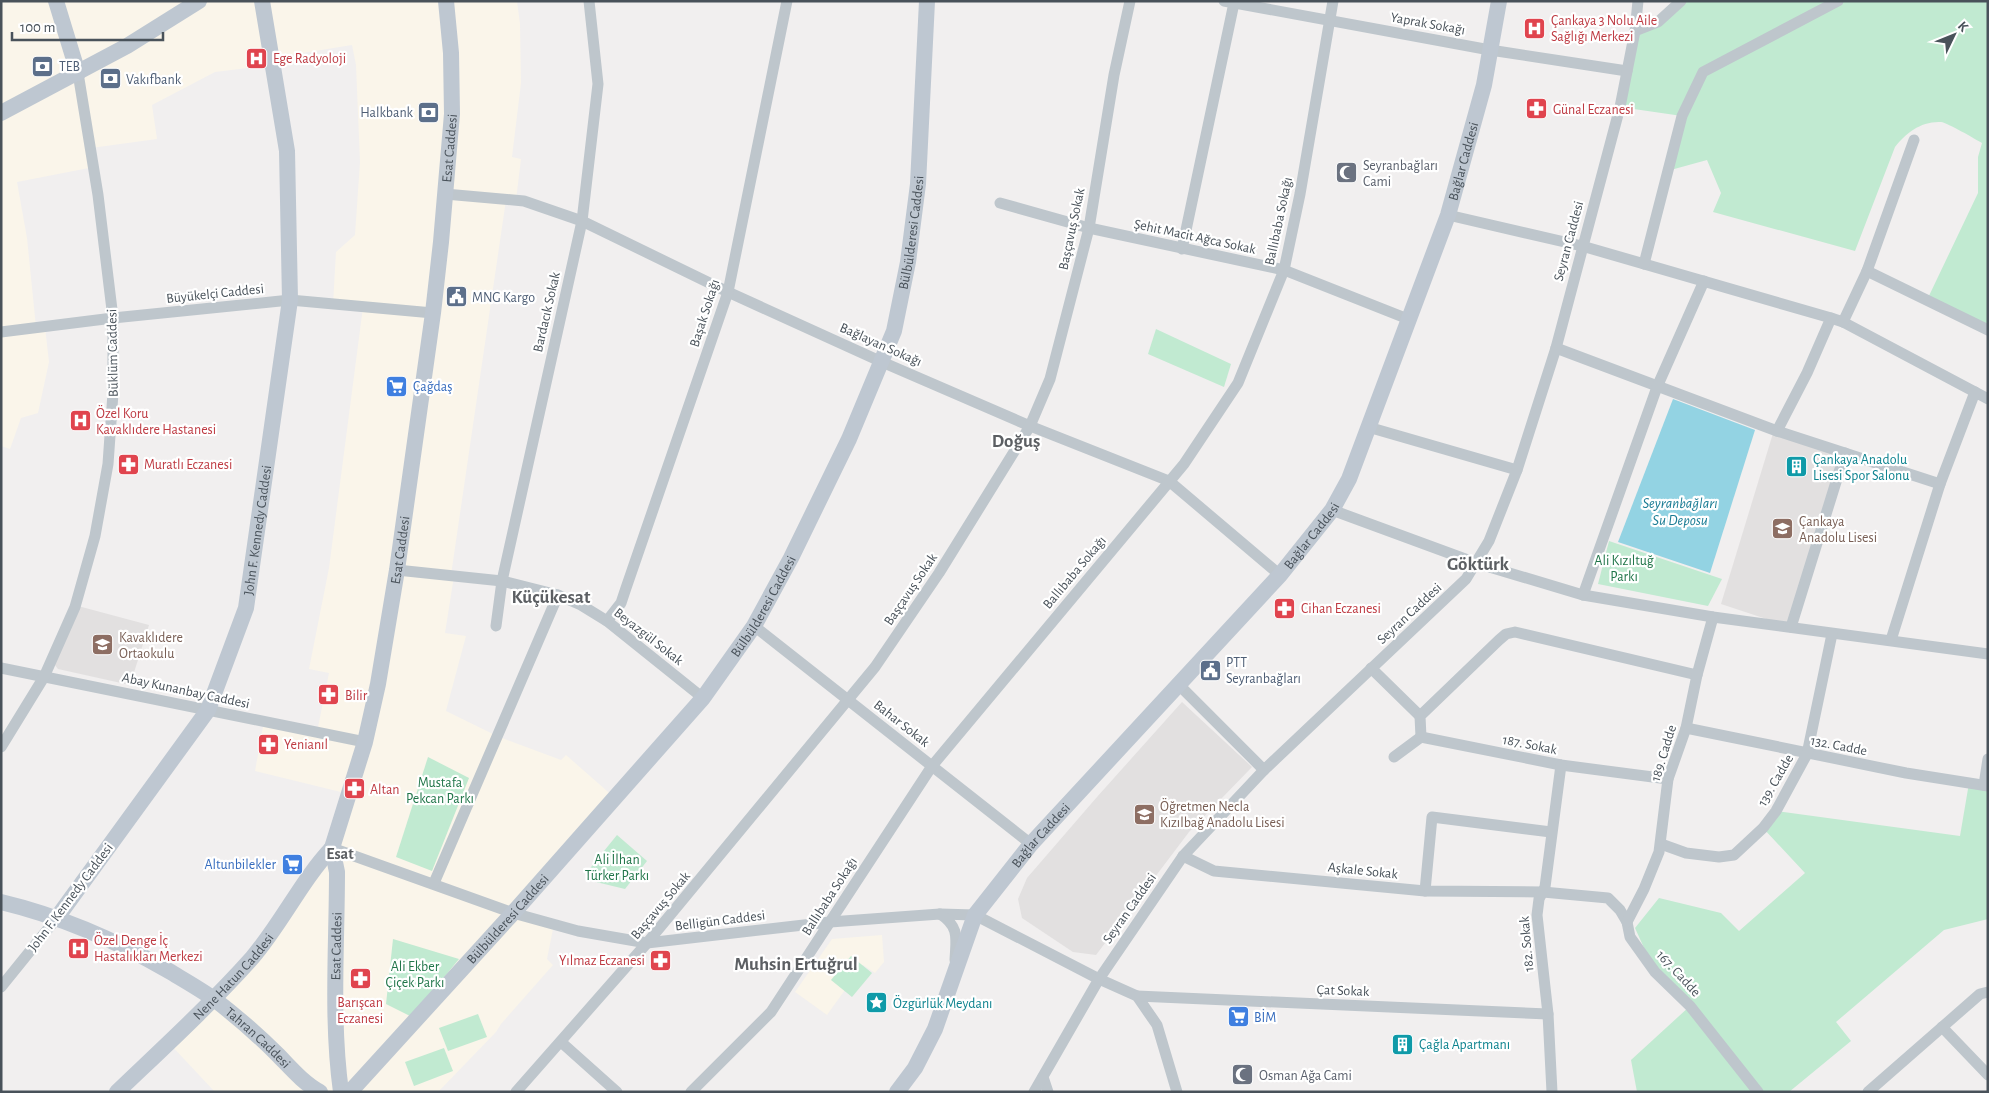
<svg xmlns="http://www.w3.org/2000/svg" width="1989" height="1093" viewBox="0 0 1989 1093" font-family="'Alegreya Sans',sans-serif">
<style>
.commercial{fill:#faf5ea}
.education{fill:#e2e0e0}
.green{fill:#c1ead1}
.water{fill:#93d3e3}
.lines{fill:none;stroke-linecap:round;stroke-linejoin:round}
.street{stroke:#bec6cc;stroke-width:11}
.secondary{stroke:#bec7d1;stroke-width:16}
.labels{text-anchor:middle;stroke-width:4.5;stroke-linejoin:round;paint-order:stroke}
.health-label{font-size:14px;fill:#be3a42;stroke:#fff;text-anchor:start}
.street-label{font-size:14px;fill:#49525a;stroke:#fff}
.service-label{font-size:14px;fill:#4e5e75;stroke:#fff;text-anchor:start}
.worship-label{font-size:14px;fill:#5b616d;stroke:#fff;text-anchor:start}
.shop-label{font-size:14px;fill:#366cbe;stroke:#fff;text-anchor:start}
.culture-label{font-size:14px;fill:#0d838f;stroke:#fff;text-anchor:start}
.education-label{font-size:14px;fill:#785e54;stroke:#fff;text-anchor:start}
.park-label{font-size:14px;fill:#207549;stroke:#fff}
.water-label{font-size:15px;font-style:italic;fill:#1a7c94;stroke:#fff}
.quarter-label{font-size:16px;font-weight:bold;fill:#5c5f63;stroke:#fff}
.district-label{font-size:19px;font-weight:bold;fill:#5c5f63;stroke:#fff}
</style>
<rect width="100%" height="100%" fill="#f1efef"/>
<g class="commercial">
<path d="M 1,1 L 517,1 L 520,24 L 521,83 L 512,157 L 521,159 L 516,200 L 506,200 L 451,575 L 454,576 L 445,633 L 466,636 L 446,711 L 497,736 L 561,760 L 566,755 L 615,798 L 513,913 L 554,924 L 547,959 L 553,965 L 501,1024 L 496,1032 L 438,1092 L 215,1092 L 169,1043 L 214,999 L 316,865 L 349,794 L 255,771 L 264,721 L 317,732 L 329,673 L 309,669 L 329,568 L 363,307 L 333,304 L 336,252 L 355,235 L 360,162 L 356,65 L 352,45 L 272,58 L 273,65 L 215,72 L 152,105 L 157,139 L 91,148 L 94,167 L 17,182 L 27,238 L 36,327 L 45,327 L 49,362 L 38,413 L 21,418 L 10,449 L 1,446 Z"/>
<path d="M 882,935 L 884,962 L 875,973 L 863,965 L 827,1015 L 795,992 L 832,939 Z"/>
</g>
<g class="education">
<path d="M 1774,430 L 1845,453 L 1791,627 L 1721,604 Z"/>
<path d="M 78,606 L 149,625 L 130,685 L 58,669 L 55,665 Z"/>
<path d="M 1182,702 L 1252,767 L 1189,832 L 1096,955 L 1073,952 L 1022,918 L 1018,899 L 1027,878 L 1097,797 Z"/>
</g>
<g class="green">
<path d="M 1681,1 L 1988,1 L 1988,330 L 1927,300 L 1978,193 L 1978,157 L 1982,143 C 1975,139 1948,123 1941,122 C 1921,121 1906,133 1895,147 L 1855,251 L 1713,212 L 1721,193 L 1707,160 L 1667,171 L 1682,116 L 1620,107 L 1635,31 Z"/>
<path d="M 1156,329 L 1231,364 L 1224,387 L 1148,354 Z"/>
<path d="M 1609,541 L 1722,579 L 1708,606 L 1598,584 Z"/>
<path d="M 428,757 L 469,778 L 432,871 L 396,857 Z"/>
<path d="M 1969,783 L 1988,786 L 1988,919 L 1944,930 L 1836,1022 L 1851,1041 L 1789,1092 L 1637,1092 L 1631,1060 L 1690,1006 L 1655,972 L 1635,928 L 1659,898 L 1721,913 L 1739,931 L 1805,873 L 1763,828 L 1776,811 L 1960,836 Z"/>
<path d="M 617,835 L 647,861 L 625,889 L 596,882 L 587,872 Z"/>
<path d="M 393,939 L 459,959 L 412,1017 L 386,1004 Z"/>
<path d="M 851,956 L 872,973 L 852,997 L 831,980 Z"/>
<path d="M 478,1014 L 487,1037 L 448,1051 L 439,1028 Z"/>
<path d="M 444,1048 L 453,1071 L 414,1086 L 405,1062 Z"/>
</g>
<path class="water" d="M 1673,399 L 1755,430 L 1710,573 L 1618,542 Z"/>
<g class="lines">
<g class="street">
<path d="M 1224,1 L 1490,50 L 1627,71"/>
<path d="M 1635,31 L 1658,22 L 1681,1"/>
<path d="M 445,194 L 524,201 L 582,221 L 728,292 L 882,362 L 1030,426 L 1169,481 L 1280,575"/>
<path d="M 1000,203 L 1089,228 L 1284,270 L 1408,319"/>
<path d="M 1448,215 L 1582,246 L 1831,318 L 1843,322 L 1988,399"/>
<path d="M 1182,249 L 1234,3"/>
<path d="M 1644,264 L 1682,116 L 1703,72 L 1838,1"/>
<path d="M 1867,271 L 1988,330"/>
<path d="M 1843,322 L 1867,271 L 1914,140"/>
<path d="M 1,332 L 113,318 L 290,300 L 433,313"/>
<path d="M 1556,348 L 1777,431 L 1807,373 L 1831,318"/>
<path d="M 1368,427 L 1517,470"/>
<path d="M 1777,431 L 1940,484"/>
<path d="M 1332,510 L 1476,563 L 1583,595 L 1713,617 L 1988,654"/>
<path d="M 397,570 L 502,581 L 558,595 L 581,605 L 607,621 L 703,698"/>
<path d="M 1583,595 L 1657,387 L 1704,281"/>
<path d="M 607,621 L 621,603 L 626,588 L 728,292 L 787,1"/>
<path d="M 496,626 L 502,581 L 582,221 L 598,84 L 589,1"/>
<path d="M 754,626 L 1031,844"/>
<path d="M 1791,627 L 1845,453"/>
<path d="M 1891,640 L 1940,484 L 1975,392"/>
<path d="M 1,668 L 365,742"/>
<path d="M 1371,668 L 1420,716"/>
<path d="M 1179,685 L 1264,770"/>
<path d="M 1686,728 L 1906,773 L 1988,786"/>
<path d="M 1421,737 L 1420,716 L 1499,640 L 1506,634 L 1515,632 L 1697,675"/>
<path d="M 1,747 L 44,677 L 75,607 L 95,536 L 108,464 L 113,393 L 113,318 L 98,195 L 78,73"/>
<path d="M 1394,757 L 1421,737 L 1561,765 L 1668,779"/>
<path d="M 1984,785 L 1988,759"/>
<path d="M 1661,844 L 1686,853 L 1719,857 L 1734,855 L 1763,828 L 1776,811 L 1807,754 L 1832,634"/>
<path d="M 332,848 L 513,913 L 578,931 L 647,943 L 830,922 L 940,914 L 975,915 L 1099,979 L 1137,996 L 1157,1025 L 1177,1092"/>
<path d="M 1183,856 L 1214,871 L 1425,891 L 1543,892 L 1608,898 L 1620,910 L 1627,922 L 1630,937 L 1655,972 L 1690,1006 L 1758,1092"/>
<path d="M 434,883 L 558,595"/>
<path d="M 1425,891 L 1432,817 L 1551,832"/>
<path d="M 940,914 C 960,927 956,939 955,960"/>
<path d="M 1627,922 L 1644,889 L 1659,852 L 1668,779 L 1686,728 L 1697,675 L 1713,617"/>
<path d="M 1,987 L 56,919"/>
<path d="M 1137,996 L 1548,1014"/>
<path d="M 1942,1027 L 1988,1075"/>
<path d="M 561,1042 L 617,1092"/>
<path d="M 1043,1077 L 1048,1092"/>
<path d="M 516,1092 L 647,943 L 875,667 L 939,573 L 1030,426 L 1050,379 L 1089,228 L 1114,75 L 1130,1"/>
<path d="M 691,1092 L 771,1012 L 932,766 L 1184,464 L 1238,383 L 1284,270 L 1300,194 L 1333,1"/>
<path d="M 1034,1092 L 1099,979 L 1183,856 L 1264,770 L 1466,579 L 1489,541 L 1517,470 L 1556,348 L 1620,107 L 1635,31 L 1638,1"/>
<path d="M 1552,1092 L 1548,1014 L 1537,915 L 1539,899 L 1545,887 L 1561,765"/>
<path d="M 1868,1092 L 1980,994 L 1988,992"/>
</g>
<g class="secondary">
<path d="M 56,1 L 78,73"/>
<path d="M 1,113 L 127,46 L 199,1"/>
<path id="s1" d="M 1,902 C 60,916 117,941 169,971 C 184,980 200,989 214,999 C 236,1016 258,1035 277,1054 C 290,1067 303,1083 320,1092"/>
<path id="s2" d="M 56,919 L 208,710 L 246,608 L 290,300 L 287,151 L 262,1"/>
<path id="s3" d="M 117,1092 C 163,1048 210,1005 252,958 C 282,923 301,881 332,848"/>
<path id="s4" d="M 341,1092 C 331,1019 337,945 337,872 L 332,848 L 365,742 L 378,684 L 397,570 L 433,313 L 441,242 L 452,114 L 451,53 L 446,1"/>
<path id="s5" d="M 350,1092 L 513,913 L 703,698 L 754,626 L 791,558 L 849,439 L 894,331 L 908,262 L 918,184 L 927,1"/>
<path id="s6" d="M 897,1092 L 915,1068 L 935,1029 L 975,915 L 1031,844 L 1280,575 L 1332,510 L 1349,479 L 1448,215 L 1484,85 L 1499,1"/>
</g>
</g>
<defs>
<symbol id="hospital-square" viewBox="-11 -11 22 22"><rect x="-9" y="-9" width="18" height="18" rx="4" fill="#e0444e" stroke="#fff"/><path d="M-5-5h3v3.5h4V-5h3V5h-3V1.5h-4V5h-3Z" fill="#fff"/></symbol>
<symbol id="bank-square" viewBox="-11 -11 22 22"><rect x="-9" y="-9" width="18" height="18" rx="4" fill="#5c6f8a" stroke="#fff"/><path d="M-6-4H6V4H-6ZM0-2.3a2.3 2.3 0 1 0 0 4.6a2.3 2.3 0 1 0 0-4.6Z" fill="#fff"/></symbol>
<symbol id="pharmacy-square" viewBox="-11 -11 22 22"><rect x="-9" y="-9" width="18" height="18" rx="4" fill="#e0444e" stroke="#fff"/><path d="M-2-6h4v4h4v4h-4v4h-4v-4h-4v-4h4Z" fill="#fff"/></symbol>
<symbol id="mosque-square" viewBox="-11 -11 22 22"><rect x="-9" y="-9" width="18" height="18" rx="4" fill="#6b7280" stroke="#fff"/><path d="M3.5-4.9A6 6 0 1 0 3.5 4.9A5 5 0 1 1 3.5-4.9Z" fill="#fff"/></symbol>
<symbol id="civic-square" viewBox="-11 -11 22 22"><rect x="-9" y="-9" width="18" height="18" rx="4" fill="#5c6f8a" stroke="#fff"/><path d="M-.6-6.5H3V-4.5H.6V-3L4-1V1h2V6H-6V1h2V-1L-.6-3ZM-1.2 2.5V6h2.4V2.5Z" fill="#fff"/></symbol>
<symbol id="supermarket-square" viewBox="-11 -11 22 22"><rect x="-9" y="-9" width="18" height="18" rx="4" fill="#3f7fe0" stroke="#fff"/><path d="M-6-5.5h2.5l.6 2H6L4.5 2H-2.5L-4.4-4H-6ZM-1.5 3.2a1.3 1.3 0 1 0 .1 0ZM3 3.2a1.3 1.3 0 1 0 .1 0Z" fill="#fff"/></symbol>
<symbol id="building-square" viewBox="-11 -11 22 22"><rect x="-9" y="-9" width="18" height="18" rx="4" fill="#0f9aa8" stroke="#fff"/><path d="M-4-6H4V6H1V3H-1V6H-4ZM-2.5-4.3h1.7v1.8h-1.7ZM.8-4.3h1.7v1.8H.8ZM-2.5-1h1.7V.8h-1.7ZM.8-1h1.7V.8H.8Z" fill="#fff"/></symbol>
<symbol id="school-square" viewBox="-11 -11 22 22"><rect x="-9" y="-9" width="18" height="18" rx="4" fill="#8d6e63" stroke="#fff"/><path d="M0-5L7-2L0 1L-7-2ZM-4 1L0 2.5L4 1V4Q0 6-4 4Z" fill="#fff"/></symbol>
<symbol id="sight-square" viewBox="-11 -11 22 22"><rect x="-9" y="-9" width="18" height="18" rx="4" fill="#0f9aa8" stroke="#fff"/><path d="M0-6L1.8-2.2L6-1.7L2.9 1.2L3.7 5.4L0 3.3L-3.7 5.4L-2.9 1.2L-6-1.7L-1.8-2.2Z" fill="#fff"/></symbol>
</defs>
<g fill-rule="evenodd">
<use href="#hospital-square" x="1522" y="16" width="25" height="25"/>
<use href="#hospital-square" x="244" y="46" width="25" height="25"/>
<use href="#bank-square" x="30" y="54" width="25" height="25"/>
<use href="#bank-square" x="98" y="66" width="25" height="25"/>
<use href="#pharmacy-square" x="1524" y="96" width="25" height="25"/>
<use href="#bank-square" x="416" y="100" width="25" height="25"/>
<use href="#mosque-square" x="1334" y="160" width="25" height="25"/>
<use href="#civic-square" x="444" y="284" width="25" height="25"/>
<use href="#supermarket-square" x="384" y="374" width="25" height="25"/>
<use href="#hospital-square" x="68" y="408" width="25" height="25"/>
<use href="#pharmacy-square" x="116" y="452" width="25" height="25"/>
<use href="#building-square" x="1784" y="454" width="25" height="25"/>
<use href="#school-square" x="1770" y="516" width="25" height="25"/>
<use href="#pharmacy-square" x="1272" y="596" width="25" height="25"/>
<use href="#school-square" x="90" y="632" width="25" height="25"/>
<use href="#civic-square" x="1198" y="658" width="25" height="25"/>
<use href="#pharmacy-square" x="316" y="682" width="25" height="25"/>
<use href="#pharmacy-square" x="256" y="732" width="25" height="25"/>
<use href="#pharmacy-square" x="342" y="776" width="25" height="25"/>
<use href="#school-square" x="1132" y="802" width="25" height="25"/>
<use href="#supermarket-square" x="280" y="852" width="25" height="25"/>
<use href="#hospital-square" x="66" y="936" width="25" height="25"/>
<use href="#pharmacy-square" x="648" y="948" width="25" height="25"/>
<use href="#pharmacy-square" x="348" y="966" width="25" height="25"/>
<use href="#sight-square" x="864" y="990" width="25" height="25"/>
<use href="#supermarket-square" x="1226" y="1004" width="25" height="25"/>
<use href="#building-square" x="1390" y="1032" width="25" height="25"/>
<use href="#mosque-square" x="1230" y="1062" width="25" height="25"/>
</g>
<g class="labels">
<g class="health-label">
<text x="1551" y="25">Çankaya 3 Nolu Aile<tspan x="1551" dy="16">Sağlığı Merkezi</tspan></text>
<text x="273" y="63">Ege Radyoloji</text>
<text x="1553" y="114">Günal Eczanesi</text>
<text x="96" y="418">Özel Koru<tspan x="96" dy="16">Kavaklıdere Hastanesi</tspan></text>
<text x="144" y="469">Muratlı Eczanesi</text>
<text x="1301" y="613">Cihan Eczanesi</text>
<text x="345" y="700">Bilir</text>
<text x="284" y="749">Yenianıl</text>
<text x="370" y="794">Altan</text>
<text x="94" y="945">Özel Denge İç<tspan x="94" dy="16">Hastalıkları Merkezi</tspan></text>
<text x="645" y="965" text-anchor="end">Yılmaz Eczanesi</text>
<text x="360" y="1007" text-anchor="middle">Barışcan<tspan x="360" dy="16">Eczanesi</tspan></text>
</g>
<g class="street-label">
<text transform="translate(1428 23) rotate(10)" y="5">Yaprak Sokağı</text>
<text dy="5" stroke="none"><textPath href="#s4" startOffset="956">Esat Caddesi</textPath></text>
<text dy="5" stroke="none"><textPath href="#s6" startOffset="1108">Bağlar Caddesi</textPath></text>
<text transform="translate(1278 221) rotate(-78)" y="5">Ballıbaba Sokağı</text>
<text transform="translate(1071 229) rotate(-78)" y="5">Başçavuş Sokak</text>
<text dy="5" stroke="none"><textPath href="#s5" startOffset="1044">Bülbülderesi Caddesi</textPath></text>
<text transform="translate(1195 236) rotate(12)" y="5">Şehit Macit Ağca Sokak</text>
<text transform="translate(1568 241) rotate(-75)" y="5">Seyran Caddesi</text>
<text transform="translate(215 293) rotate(-6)" y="5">Büyükelçi Caddesi</text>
<text transform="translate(546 312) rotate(-77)" y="5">Bardacık Sokak</text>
<text transform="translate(704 313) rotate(-72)" y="5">Başak Sokağı</text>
<text transform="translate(881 344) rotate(24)" y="5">Bağlayan Sokağı</text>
<text transform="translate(112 353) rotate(-91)" y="5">Büklüm Caddesi</text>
<text dy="5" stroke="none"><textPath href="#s2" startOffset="446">John F. Kennedy Caddesi</textPath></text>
<text dy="5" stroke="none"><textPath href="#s6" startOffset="702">Bağlar Caddesi</textPath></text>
<text dy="5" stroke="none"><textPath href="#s4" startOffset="551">Esat Caddesi</textPath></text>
<text transform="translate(1074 572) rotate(-50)" y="5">Ballıbaba Sokağı</text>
<text transform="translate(910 589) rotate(-56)" y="5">Başçavuş Sokak</text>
<text dy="5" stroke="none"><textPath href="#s5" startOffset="639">Bülbülderesi Caddesi</textPath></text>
<text transform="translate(1409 613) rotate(-43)" y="5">Seyran Caddesi</text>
<text transform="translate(649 636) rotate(38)" y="5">Beyazgül Sokak</text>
<text transform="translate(186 690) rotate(12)" y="5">Abay Kunanbay Caddesi</text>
<text transform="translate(902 723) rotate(38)" y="5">Bahar Sokak</text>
<text transform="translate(1530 744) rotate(11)" y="5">187. Sokak</text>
<text transform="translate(1839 745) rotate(11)" y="5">132. Cadde</text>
<text transform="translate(1663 753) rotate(-73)" y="5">189. Cadde</text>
<text transform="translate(1775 780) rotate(-60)" y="5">139. Cadde</text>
<text dy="5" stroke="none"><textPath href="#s6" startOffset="298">Bağlar Caddesi</textPath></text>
<text transform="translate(1363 870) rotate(6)" y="5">Aşkale Sokak</text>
<text transform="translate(829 896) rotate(-57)" y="5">Ballıbaba Sokağı</text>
<text transform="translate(70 897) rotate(-53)" y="5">John F. Kennedy Caddesi</text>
<text transform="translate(660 905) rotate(-50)" y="5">Başçavuş Sokak</text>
<text transform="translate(1129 908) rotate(-55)" y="5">Seyran Caddesi</text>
<text dy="5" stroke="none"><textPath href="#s5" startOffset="234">Bülbülderesi Caddesi</textPath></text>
<text transform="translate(720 920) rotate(-7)" y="5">Belligün Caddesi</text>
<text transform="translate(1526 944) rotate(-95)" y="5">182. Sokak</text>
<text dy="5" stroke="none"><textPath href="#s4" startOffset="146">Esat Caddesi</textPath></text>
<text transform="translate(1679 973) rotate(47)" y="5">167. Cadde</text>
<text dy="5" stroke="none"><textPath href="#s3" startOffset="164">Nene Hatun Caddesi</textPath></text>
<text transform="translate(1343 990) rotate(2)" y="5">Çat Sokak</text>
<text dy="5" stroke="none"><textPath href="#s1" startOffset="294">Tahran Caddesi</textPath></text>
</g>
<g class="service-label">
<text x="59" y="71">TEB</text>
<text x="126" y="84">Vakıfbank</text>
<text x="413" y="117" text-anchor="end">Halkbank</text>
<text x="472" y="302">MNG Kargo</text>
<text x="1226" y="667">PTT<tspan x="1226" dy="16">Seyranbağları</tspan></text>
</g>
<g class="worship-label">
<text x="1363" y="170">Seyranbağları<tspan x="1363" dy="16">Cami</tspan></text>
<text x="1259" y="1080">Osman Ağa Cami</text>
</g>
<g class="shop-label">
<text x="413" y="391">Çağdaş</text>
<text x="276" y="869" text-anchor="end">Altunbilekler</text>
<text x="1254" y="1022">BİM</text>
</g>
<g class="culture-label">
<text x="1813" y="464">Çankaya Anadolu<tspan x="1813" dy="16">Lisesi Spor Salonu</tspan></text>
<text x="893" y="1008">Özgürlük Meydanı</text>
<text x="1419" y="1049">Çağla Apartmanı</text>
</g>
<g class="education-label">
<text x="1799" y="526">Çankaya<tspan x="1799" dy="16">Anadolu Lisesi</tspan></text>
<text x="119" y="642">Kavaklıdere<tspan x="119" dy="16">Ortaokulu</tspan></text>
<text x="1160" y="811">Öğretmen Necla<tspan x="1160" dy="16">Kızılbağ Anadolu Lisesi</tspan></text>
</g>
<g class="park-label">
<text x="1624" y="565">Ali Kızıltuğ<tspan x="1624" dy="16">Parkı</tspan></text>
<text x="440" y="787">Mustafa<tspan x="440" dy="16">Pekcan Parkı</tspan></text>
<text x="617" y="864">Ali İlhan<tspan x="617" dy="16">Türker Parkı</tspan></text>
<text x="415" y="971">Ali Ekber<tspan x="415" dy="16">Çiçek Parkı</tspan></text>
</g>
<g class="water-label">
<text x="1680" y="508">Seyranbağları<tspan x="1680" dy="17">Su Deposu</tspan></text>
</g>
<g class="quarter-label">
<text x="340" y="859">Esat</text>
</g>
<g class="district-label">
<text x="1016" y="447">Doğuş</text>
<text x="1478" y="570">Göktürk</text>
<text x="551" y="603">Küçükesat</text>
<text x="796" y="970">Muhsin Ertuğrul</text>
</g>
</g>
<rect width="1989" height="1093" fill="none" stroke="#49525a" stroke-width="5"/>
<g transform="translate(1954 35) rotate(47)" stroke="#ffffff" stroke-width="4" paint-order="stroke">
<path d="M0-4L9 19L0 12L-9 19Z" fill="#49525a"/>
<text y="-8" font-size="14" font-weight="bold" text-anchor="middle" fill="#49525a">K</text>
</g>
<path d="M12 32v8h151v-8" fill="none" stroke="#49525a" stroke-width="2.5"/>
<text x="20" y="32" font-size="15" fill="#49525a" stroke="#ffffff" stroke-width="4" paint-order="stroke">100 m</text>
</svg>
